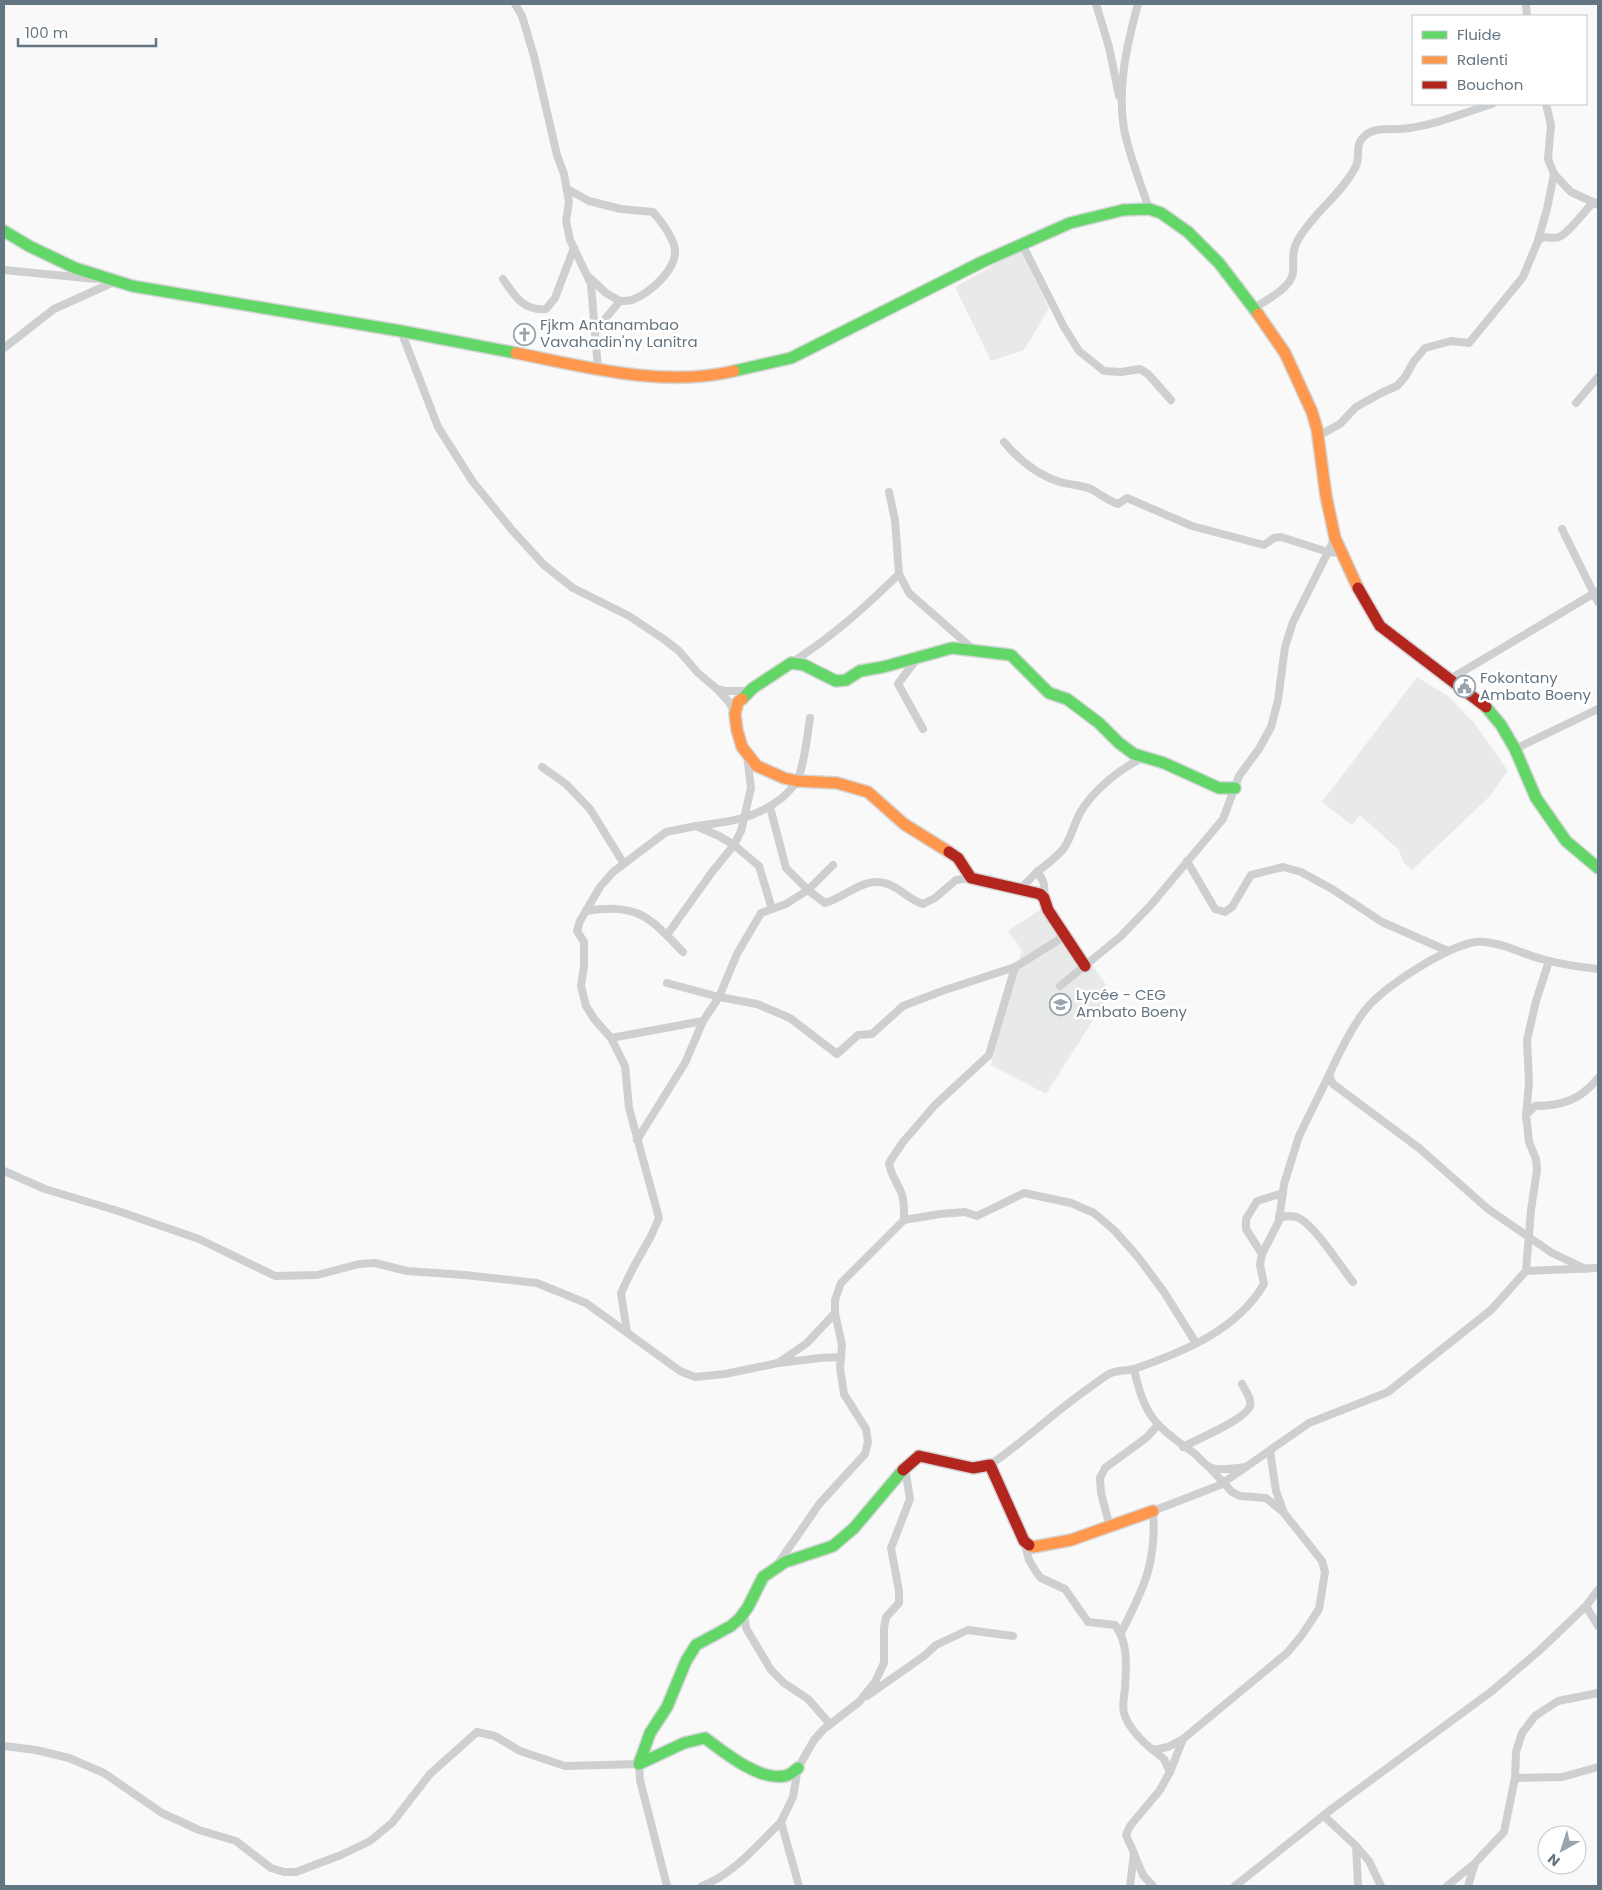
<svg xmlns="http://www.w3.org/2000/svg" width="1602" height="1890" viewBox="0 0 1602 1890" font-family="Poppins,sans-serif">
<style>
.built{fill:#e8e9e9}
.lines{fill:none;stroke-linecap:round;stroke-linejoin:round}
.fast-casing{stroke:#d5d6d7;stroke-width:14}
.slow-casing{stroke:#d5d6d7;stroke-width:14}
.jam-casing{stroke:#d5d6d7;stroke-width:14}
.street{stroke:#cecfd0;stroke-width:8}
.fast{stroke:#63d668;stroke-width:11}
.slow{stroke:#ff974d;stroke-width:11}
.jam{stroke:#b3261e;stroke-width:11}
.labels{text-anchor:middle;stroke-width:5;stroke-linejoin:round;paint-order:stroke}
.poi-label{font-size:15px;fill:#657683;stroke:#fff;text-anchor:start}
</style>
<rect width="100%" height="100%" fill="#f9f9f9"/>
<g class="built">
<path d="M 1021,250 L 1049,308 L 1024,350 L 991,361 L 955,287 Z"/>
<path d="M 1417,677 L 1448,696 L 1474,723 L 1508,771 L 1489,797 L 1412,870 L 1403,862 L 1399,850 L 1360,815 L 1352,825 L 1322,802 Z"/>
<path d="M 1050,903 L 1111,992 L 1046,1094 L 991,1065 L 1022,950 L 1008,931 Z"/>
</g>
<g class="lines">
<defs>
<g id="fast">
<path d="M 4,231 L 29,246 L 75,268 L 132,286 L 401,331 L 516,353"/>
<path d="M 734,371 L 791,358 L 982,262 L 1070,223 L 1123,210 L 1149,209 L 1161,213 L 1188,232 L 1219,263 L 1258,314"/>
<path d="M 742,699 L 753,688 L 791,663 L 804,665 L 836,681 L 846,680 L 860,671 L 883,667 L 952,648 L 1011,655 L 1049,693 L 1067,699 L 1099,723 L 1119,743 L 1134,754 L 1164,763 L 1219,788 L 1235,788"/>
<path d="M 1486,707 L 1501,725 L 1515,749 L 1536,798 L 1566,841 L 1598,868"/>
<path d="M 798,1768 C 794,1771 790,1775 785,1776 C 759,1781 725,1753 705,1738 L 684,1743 L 639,1764 L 650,1733 L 667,1707 L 686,1661 L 696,1645 L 731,1626 L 740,1618 L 748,1607 L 763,1577 L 785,1562 L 833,1546 L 854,1528 L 903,1470"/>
</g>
<g id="slow">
<path d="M 1258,314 L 1285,353 L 1312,412 L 1317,429 L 1326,496 L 1335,538 L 1358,588"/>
<path d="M 516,353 C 586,367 664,388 734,371"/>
<path d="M 742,699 L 738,702 L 735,714 L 737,730 L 742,747 L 757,766 L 784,778 L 797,781 L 837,783 L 868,792 L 904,824 L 949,852"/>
<path d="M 1029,1545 L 1033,1547 L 1071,1540 L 1153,1511"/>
</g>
<g id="jam">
<path d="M 1358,588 L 1380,626 L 1486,707"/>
<path d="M 949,852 L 958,858 L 971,878 L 1040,894 L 1044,898 L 1048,910 L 1085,966"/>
<path d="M 903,1470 L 919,1456 L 973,1468 L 990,1465 L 1024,1541 L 1029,1545"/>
</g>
</defs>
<use href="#fast" class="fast-casing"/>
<use href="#slow" class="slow-casing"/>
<use href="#jam" class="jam-casing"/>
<g class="street">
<path d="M 515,4 L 522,16 L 534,56 L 557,155 L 564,174 L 569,202 L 566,221 L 570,240 L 591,284 L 598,369"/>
<path d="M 1096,4 L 1109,47 L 1119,96"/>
<path d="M 1138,4 C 1127,44 1117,87 1124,129 C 1129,155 1141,184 1149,209"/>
<path d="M 1526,4 L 1527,16"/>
<path d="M 1546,104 L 1551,125 L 1548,159 L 1554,174 L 1571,192 L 1597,204"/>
<path d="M 567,189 L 589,201 L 621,209 L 653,212 C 661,221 670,233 674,245 C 681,266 650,294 632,300 C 628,301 624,301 620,301 L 595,331"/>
<path d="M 1538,240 L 1547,209 L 1554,174"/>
<path d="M 1022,244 L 1064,327 L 1079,351 L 1104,371 L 1121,372 L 1140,369 L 1148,374 L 1171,400"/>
<path d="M 4,270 L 96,279"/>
<path d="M 590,278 L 606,293 L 620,301"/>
<path d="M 503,279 C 515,296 523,311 546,309 L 555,298 L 574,248"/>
<path d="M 1254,308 C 1265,301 1291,288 1293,273 C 1294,261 1291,251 1298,240 C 1313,213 1340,196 1355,168 C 1362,156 1352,145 1367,134 C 1376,128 1389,129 1400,129 C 1431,127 1463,113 1492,104"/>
<path d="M 401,331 L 438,427 L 473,482 L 512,530 L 544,565 L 573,588 L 629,616 L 665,640 L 679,651 L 698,673 L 717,689"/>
<path d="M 4,348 L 54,309 L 116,281"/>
<path d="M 1576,403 L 1598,377"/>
<path d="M 1318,436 L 1340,424 L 1356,407 L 1383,392 L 1397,386 L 1405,377 L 1414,361 L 1425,348 L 1451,341 L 1469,343 L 1523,277 L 1538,241 L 1543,237 C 1548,237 1554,239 1559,237 C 1568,234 1585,210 1594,202"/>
<path d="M 1004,442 C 1019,460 1037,475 1060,482 C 1070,485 1082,485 1091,489 C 1100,494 1108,501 1118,504 L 1127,498 L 1192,526 L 1264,545 L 1274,538 L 1281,537 L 1328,552 L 1342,553"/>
<path d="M 889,492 L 895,520 L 899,574 L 909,593 L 974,650"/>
<path d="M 1562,529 L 1598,602"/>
<path d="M 918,657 L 898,684 L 923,729"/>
<path d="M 791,663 C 833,636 863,609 899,574"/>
<path d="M 1450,679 L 1598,591"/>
<path d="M 735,714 L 729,702 L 717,689 L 726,691 L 751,691"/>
<path d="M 1515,749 L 1598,709"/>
<path d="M 747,755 L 751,788 L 741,831 L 734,845 L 759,866 L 772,909"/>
<path d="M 542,767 L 566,784 L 590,809 L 624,864"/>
<path d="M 770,807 L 786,868 L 808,890 L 825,903 C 851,895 867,871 896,888 C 906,894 912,901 923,904 L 935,898 L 956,880 L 971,878"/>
<path d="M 1187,861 L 1215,909 L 1225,912 L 1232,907 L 1251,875 L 1283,867 L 1301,872 L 1332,889 L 1382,922 L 1448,951"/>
<path d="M 1037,872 C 1046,865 1057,857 1064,848 C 1071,838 1074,824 1080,813 C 1093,790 1121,768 1144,757"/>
<path d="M 1021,888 L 1037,872 C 1045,881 1045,887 1044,898"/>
<path d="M 586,911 C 636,902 650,917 683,952"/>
<path d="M 667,935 L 712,872 L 734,845 L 719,836 L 696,826 C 730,822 756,819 783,797 C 788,792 795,786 798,779 C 805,760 807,738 810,718"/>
<path d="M 667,983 L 719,997 L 737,954 L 761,913 L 786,904 L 808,890 L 833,865"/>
<path d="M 1060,986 L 1120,937 L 1150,906 L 1223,819 L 1239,776 L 1259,749 L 1271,727 L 1278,700 L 1285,647 L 1293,622 L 1335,538"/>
<path d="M 611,1038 L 703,1021 L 719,997 L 757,1004 L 790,1018 L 837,1054 L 858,1035 L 872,1034 L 903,1006 L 942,991 L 1015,967"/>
<path d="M 1526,1115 L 1535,1106 C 1561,1106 1581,1100 1598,1078"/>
<path d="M 637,1140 L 685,1063 L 703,1021"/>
<path d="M 4,1171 L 45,1189 L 118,1211 L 199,1239 L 275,1276 L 317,1275 L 359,1264 L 375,1263 L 407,1271 L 465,1275 L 537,1283 L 586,1303 L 680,1371 L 695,1377 L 725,1374 L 778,1363"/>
<path d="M 1279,1217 C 1286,1216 1293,1215 1299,1218 C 1316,1227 1340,1266 1353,1282"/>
<path d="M 904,1220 C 904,1210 905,1201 901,1192 C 896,1180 891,1176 889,1163 L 903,1142 L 935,1105 L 989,1055 L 1015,967 L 1065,936"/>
<path d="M 1262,1254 L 1246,1229 L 1246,1219 L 1257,1201 L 1283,1193"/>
<path d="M 1586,1269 L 1552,1253 L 1488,1209 L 1419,1148 L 1333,1084 L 1329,1075 C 1339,1053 1351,1028 1366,1009 C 1385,986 1447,946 1476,942 C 1481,941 1486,942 1491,943 C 1508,945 1525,955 1542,959 C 1560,964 1579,967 1598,969"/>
<path d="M 1526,1271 L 1531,1210 L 1537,1170 L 1536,1159 L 1529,1142 L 1526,1115 L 1529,1083 L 1527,1040 L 1536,1001 L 1549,961"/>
<path d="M 835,1313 L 807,1343 L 778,1363 L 820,1358 L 841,1357"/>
<path d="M 627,1332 L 621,1293 L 632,1270 L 651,1236 L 659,1218 L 629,1108 L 625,1066 L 611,1038 L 595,1020 L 586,1006 L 581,986 L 584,966 L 584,942 L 577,931 L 580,921 L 600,887 L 613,872 L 666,832 L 696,826"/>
<path d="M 1134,1369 C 1144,1417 1156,1426 1194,1453 C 1200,1458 1205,1466 1212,1468 C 1223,1471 1235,1468 1246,1467"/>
<path d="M 1183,1447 C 1197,1439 1245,1420 1250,1406 C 1252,1399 1245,1390 1242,1384"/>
<path d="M 990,1465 C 1025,1441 1054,1412 1089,1388 C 1096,1383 1103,1377 1111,1373 C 1118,1370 1129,1371 1137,1368 C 1185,1351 1237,1330 1264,1284 L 1260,1265 L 1262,1254 L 1279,1221 L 1284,1184 L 1299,1136 L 1329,1075"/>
<path d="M 1209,1467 L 1232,1492 L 1240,1496 L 1266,1498 L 1283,1512"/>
<path d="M 1110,1527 L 1101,1493 L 1100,1478 L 1105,1468 L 1146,1438 L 1158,1425"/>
<path d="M 1024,1541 L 1029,1560 L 1037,1573 L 1041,1578 L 1065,1589 L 1088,1622 L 1115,1625 C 1129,1643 1126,1668 1125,1689 C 1124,1696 1122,1706 1124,1713 C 1128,1727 1142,1742 1153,1750 L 1168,1747 L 1183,1739"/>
<path d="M 777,1565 L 820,1503 L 865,1454 L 868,1442 L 866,1429 L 844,1394 L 840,1368 L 842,1345 L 835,1313 L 835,1300 L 841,1283 L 904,1220 L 940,1214 L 965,1212 L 977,1216 L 1024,1193 L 1071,1203 L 1094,1213 L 1114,1230 L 1138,1257 L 1164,1292 L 1196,1343"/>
<path d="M 1598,1590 L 1586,1606 L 1598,1626"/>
<path d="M 744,1613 L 746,1628 L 771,1670 L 784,1683 L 808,1699 L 830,1724"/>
<path d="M 1121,1633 C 1144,1588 1157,1562 1153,1511 L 1220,1485 L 1309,1423 L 1388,1392 L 1491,1310 L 1526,1271 L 1598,1268"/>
<path d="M 867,1696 L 924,1656 L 936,1645 L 968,1630 L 1013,1636"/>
<path d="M 4,1746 L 36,1750 L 69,1758 L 104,1773 L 162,1813 L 199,1830 L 236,1841 L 271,1868 L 284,1872 L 296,1872 L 341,1855 L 370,1841 L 392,1823 L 430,1774 L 477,1732 L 495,1736 L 520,1751 L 565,1766 L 639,1764 L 640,1780 L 667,1886"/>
<path d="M 1153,1750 L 1164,1759 L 1170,1772"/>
<path d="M 1515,1778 L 1562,1777 L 1598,1767"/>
<path d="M 1324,1816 L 1356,1846 L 1358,1886"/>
<path d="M 1356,1846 L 1369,1861 L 1381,1886"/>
<path d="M 1134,1854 L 1143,1875 L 1153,1886"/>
<path d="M 702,1886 C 734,1874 757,1845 781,1822"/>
<path d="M 799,1886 L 781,1822 L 793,1797 L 798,1768 L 814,1740 L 824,1729 L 859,1702 L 875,1682 L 884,1663 L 884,1628 L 886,1617 L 899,1603 L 899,1591 L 891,1548 L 910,1499 L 905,1468"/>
<path d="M 1130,1886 L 1134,1853 L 1126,1835 L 1130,1826 L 1160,1790 L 1170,1772 L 1183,1739 L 1287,1653 L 1302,1635 L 1319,1609 L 1325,1572 L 1322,1561 L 1284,1513 L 1276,1491 L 1270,1451"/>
<path d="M 1235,1886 L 1333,1808 L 1492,1691 L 1540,1650 L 1586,1606"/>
<path d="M 1447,1886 L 1474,1864"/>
<path d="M 1468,1886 L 1475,1863 L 1504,1832 L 1515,1778 L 1516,1752 L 1522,1733 L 1535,1716 L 1558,1701 L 1598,1693"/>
</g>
<use href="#fast" class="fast"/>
<use href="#slow" class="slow"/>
<use href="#jam" class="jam"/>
</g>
<defs>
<symbol id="church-ring" viewBox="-11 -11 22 22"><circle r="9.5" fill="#fff" stroke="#99a4ac" stroke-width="1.5"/><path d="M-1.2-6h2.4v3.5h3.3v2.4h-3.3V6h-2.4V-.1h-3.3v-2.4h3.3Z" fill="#99a4ac"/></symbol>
<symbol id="civic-ring" viewBox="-11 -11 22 22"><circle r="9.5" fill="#fff" stroke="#99a4ac" stroke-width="1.5"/><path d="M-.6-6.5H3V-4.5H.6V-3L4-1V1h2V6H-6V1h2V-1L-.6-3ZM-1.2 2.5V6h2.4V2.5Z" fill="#99a4ac"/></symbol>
<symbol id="school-ring" viewBox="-11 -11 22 22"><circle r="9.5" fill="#fff" stroke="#99a4ac" stroke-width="1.5"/><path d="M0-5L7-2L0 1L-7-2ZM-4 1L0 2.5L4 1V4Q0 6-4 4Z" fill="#99a4ac"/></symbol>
</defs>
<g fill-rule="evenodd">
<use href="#church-ring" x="512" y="322" width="25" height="25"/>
<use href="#civic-ring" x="1452" y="674" width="25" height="25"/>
<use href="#school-ring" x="1048" y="992" width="25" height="25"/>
</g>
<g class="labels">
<g class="poi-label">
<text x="540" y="330">Fjkm Antanambao<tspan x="540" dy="17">Vavahadin'ny Lanitra</tspan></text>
<text x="1480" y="683">Fokontany<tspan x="1480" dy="17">Ambato Boeny</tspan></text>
<text x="1076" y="1000">Lycée - CEG<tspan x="1076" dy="17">Ambato Boeny</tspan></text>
</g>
</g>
<rect width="1602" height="1890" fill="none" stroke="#657683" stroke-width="10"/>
<rect x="1412" y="15" width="175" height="90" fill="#ffffff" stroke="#c1c8cd"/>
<rect x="1422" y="31" width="25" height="8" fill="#63d668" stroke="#c1c8cd"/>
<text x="1457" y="40" font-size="15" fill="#657683">Fluide</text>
<rect x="1422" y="56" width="25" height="8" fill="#ff974d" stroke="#c1c8cd"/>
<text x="1457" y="65" font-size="15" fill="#657683">Ralenti</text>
<rect x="1422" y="81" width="25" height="8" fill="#b3261e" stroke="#c1c8cd"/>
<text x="1457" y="90" font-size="15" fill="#657683">Bouchon</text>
<g transform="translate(1562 1850) rotate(219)"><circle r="24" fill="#ffffff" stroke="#c1c8cd"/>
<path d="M0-4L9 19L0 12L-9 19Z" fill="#99a4ac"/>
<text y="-8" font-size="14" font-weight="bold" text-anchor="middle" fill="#657683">N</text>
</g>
<path d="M18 38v8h138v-8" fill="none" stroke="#657683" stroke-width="2.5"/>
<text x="25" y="38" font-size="15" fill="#657683" stroke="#ffffff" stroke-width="4" paint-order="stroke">100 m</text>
</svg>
